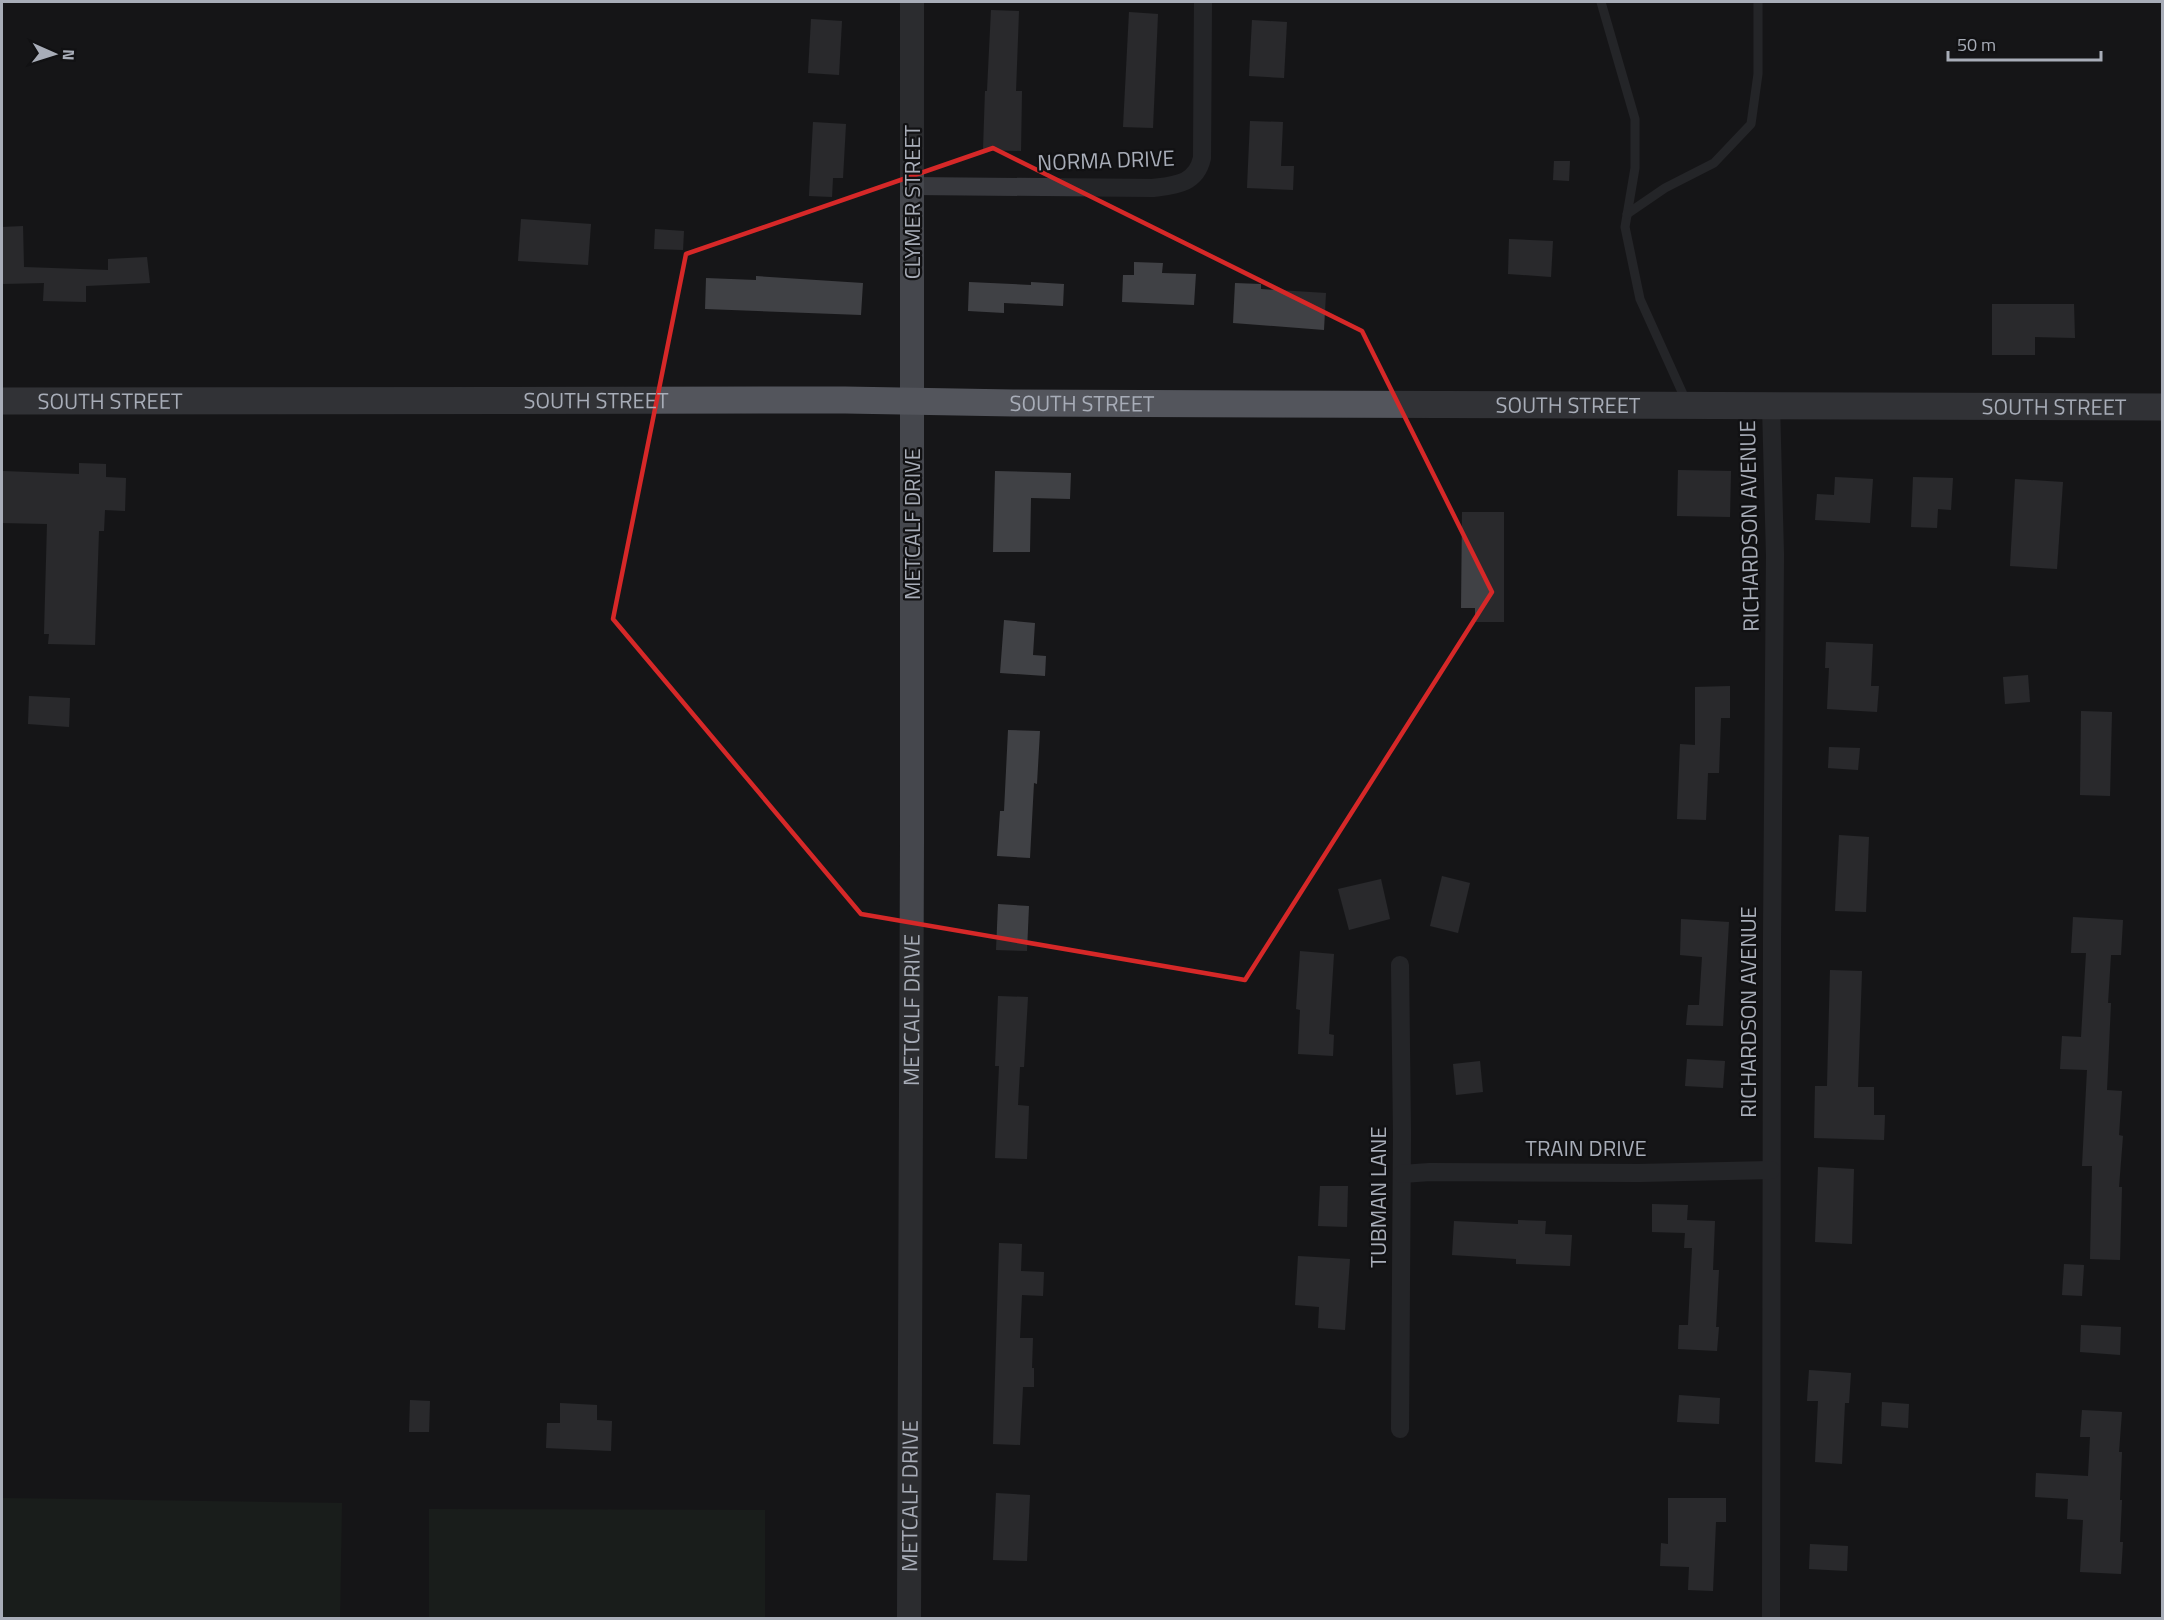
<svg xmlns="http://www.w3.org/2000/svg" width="2164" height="1620" viewBox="0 0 2164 1620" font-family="'Titillium Web',sans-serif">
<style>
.green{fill:#1e261f}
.building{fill:#404145}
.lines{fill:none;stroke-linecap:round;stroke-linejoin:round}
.lane{stroke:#37383d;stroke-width:9}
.street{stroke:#37383d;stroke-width:18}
.secondary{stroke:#45474d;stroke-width:24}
.primary{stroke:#53555c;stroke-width:27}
.marked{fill:none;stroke:#d62828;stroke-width:4.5;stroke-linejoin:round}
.labels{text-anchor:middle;stroke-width:4.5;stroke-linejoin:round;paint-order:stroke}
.street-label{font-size:22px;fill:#a8adb8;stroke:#111113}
</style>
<rect width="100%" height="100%" fill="#161618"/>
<g class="green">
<path d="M 2,1498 L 342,1503 L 340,1618 L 2,1618 Z"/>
<path d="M 429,1509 L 765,1510 L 765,1618 L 429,1618 Z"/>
</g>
<g class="building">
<path d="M 991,10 L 1019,11 L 1016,91 L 1022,91 L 1021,151 L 983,150 L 985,91 L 987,91 Z"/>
<path d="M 1129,12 L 1158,14 L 1153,128 L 1123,127 Z"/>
<path d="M 811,19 L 842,21 L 839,75 L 808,73 Z"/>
<path d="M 1252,20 L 1287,22 L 1284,78 L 1249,76 Z"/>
<path d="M 1250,121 L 1283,122 L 1281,166 L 1294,166 L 1293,190 L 1247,188 Z"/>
<path d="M 813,122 L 846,124 L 843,178 L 833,178 L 832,197 L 809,196 Z"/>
<path d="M 1554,161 L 1570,161 L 1569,181 L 1553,180 Z"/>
<path d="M 521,219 L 591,224 L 588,265 L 518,261 Z"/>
<path d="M 23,226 L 24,267 L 108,270 L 108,259 L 147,257 L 150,283 L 86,286 L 86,302 L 43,301 L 44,283 L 2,284 L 2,227 Z"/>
<path d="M 655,229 L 684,231 L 683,250 L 654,249 Z"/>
<path d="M 1509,239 L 1553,241 L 1551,277 L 1508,274 Z"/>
<path d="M 1134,262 L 1163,263 L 1162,273 L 1196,274 L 1194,305 L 1122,302 L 1123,275 L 1134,275 Z"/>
<path d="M 756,276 L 863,283 L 861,315 L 705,309 L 706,278 L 756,280 Z"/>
<path d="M 969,282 L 1031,285 L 1031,282 L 1064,284 L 1063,306 L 1004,303 L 1004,313 L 968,311 Z"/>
<path d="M 1235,283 L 1261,284 L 1261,289 L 1326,293 L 1324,330 L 1233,323 Z"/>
<path d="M 1992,304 L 2074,304 L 2075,338 L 2035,337 L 2035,355 L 1992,355 Z"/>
<path d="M 79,463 L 106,464 L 106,477 L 126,478 L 125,511 L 105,510 L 104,531 L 99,531 L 95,645 L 48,644 L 49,634 L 44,634 L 47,524 L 2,523 L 3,471 L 79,474 Z"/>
<path d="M 1678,470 L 1731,471 L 1730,517 L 1677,516 Z"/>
<path d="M 995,471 L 1071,473 L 1070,499 L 1031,498 L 1030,552 L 993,552 Z"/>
<path d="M 1835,477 L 1873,479 L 1870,523 L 1815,520 L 1817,494 L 1834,495 Z"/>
<path d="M 1913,477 L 1953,478 L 1951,510 L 1938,509 L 1937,528 L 1911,527 Z"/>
<path d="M 2015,479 L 2063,482 L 2057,569 L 2010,566 Z"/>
<path d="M 1462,512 L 1504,512 L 1504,622 L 1475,622 L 1475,608 L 1461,608 Z"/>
<path d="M 1004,620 L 1035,623 L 1033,655 L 1046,656 L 1045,676 L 1000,673 Z"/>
<path d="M 1826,642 L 1873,644 L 1871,686 L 1879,686 L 1877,712 L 1827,709 L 1829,668 L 1825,668 Z"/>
<path d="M 2028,675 L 2030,702 L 2005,704 L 2003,677 Z"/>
<path d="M 1730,686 L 1730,718 L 1721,718 L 1719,773 L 1708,773 L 1706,820 L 1677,819 L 1680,744 L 1695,745 L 1695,687 Z"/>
<path d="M 29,696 L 70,698 L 69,727 L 28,724 Z"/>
<path d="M 2081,711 L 2112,712 L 2110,796 L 2080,795 Z"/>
<path d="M 1008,730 L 1040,731 L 1037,784 L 1034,783 L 1030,858 L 997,856 L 1000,811 L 1004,811 Z"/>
<path d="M 1829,747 L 1860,748 L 1858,770 L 1828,768 Z"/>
<path d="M 1839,835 L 1869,837 L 1866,912 L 1835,911 Z"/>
<path d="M 1442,876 L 1470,883 L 1458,933 L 1430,926 Z"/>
<path d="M 1381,879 L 1390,919 L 1349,930 L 1338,889 Z"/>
<path d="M 998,904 L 1029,906 L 1027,951 L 996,950 Z"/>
<path d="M 2073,917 L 2123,920 L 2121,955 L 2111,955 L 2108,1003 L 2111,1003 L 2107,1090 L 2122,1091 L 2119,1135 L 2123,1136 L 2119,1187 L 2122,1187 L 2120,1260 L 2090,1259 L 2092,1166 L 2082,1166 L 2087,1070 L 2060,1069 L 2062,1036 L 2081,1037 L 2086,953 L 2071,953 Z"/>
<path d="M 1681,919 L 1729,922 L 1723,1026 L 1686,1025 L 1688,1005 L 1699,1005 L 1702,957 L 1680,955 Z"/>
<path d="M 1300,951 L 1334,954 L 1329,1034 L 1334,1035 L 1333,1056 L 1298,1054 L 1300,1010 L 1296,1009 Z"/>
<path d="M 1830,970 L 1862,971 L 1858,1087 L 1874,1087 L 1874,1115 L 1885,1115 L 1884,1140 L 1814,1138 L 1815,1086 L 1827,1086 Z"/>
<path d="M 998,996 L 1028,997 L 1024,1067 L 1020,1067 L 1018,1105 L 1029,1106 L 1027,1159 L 995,1158 L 999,1066 L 995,1066 Z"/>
<path d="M 1687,1059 L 1725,1061 L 1723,1088 L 1685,1086 Z"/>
<path d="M 1480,1061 L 1483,1092 L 1456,1095 L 1453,1064 Z"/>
<path d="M 1818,1167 L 1854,1169 L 1852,1244 L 1815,1242 Z"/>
<path d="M 1320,1186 L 1348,1186 L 1347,1227 L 1318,1226 Z"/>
<path d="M 1652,1204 L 1688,1205 L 1687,1220 L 1715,1221 L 1713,1270 L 1719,1270 L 1716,1327 L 1719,1327 L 1717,1351 L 1678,1349 L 1679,1325 L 1688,1325 L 1692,1248 L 1684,1248 L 1685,1233 L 1652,1232 Z"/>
<path d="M 1518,1220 L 1546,1221 L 1545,1234 L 1572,1235 L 1570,1266 L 1516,1264 L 1516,1259 L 1452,1255 L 1454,1221 L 1518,1224 Z"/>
<path d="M 999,1243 L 1022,1244 L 1021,1271 L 1044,1272 L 1043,1296 L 1022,1295 L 1020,1338 L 1033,1338 L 1032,1368 L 1034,1368 L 1034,1387 L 1023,1387 L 1020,1445 L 993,1444 Z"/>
<path d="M 1298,1256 L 1350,1259 L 1345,1330 L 1318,1328 L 1319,1307 L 1295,1305 Z"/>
<path d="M 2064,1264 L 2084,1265 L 2082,1296 L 2062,1295 Z"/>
<path d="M 2081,1325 L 2121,1327 L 2120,1355 L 2080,1352 Z"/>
<path d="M 1809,1370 L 1851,1373 L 1849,1403 L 1845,1403 L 1842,1464 L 1815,1462 L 1818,1401 L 1807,1401 Z"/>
<path d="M 1679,1395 L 1720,1398 L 1719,1424 L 1677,1422 Z"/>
<path d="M 410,1400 L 430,1401 L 429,1432 L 409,1432 Z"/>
<path d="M 1882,1402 L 1909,1404 L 1908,1428 L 1881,1426 Z"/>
<path d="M 560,1403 L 597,1405 L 597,1420 L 612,1421 L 611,1451 L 546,1448 L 547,1423 L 560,1423 Z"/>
<path d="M 2082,1410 L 2122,1412 L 2119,1452 L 2122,1452 L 2120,1500 L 2122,1500 L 2120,1542 L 2123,1542 L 2121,1574 L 2080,1572 L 2083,1520 L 2067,1519 L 2068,1499 L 2035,1497 L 2036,1473 L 2088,1476 L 2090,1437 L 2080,1437 Z"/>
<path d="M 996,1493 L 1030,1495 L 1027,1561 L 993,1560 Z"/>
<path d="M 1668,1498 L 1726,1498 L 1726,1522 L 1716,1522 L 1713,1591 L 1688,1590 L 1689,1567 L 1660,1566 L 1661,1543 L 1668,1544 Z"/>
<path d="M 1810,1544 L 1848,1546 L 1847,1571 L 1809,1569 Z"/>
</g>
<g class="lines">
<g class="lane">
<path d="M 1601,2 L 1635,119 L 1635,168 L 1625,227 L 1640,299 L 1687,403"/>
<path d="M 1627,214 L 1665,188 L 1714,163 L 1751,124 L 1758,74 L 1758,2"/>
</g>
<g class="street">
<path d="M 912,186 L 1153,188 C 1176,185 1196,184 1202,158 L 1203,2"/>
<path d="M 1771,405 L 1775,555 L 1772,940 L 1771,1618"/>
<path d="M 1400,965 L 1402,1133 L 1400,1429"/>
<path d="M 1402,1174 L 1430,1172 L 1639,1173 L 1771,1170"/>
</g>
<path class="secondary" id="s1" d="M 909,1618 L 912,844 L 912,2"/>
<path class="primary" id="s2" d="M 2,401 L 845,400 L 1013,403 L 2162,407"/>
</g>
<path d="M0 0H2164V1620H0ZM 993,148 L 1362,331 L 1492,592 L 1245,980 L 861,914 L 613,619 L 686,254 Z" fill="#161618" fill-opacity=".55" fill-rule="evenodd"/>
<path class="marked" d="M 993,148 L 1362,331 L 1492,592 L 1245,980 L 861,914 L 613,619 L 686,254 Z"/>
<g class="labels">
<g class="street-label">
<text transform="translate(1106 160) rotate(-2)" y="8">NORMA DRIVE</text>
<text transform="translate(912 202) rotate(-90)" y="8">CLYMER STREET</text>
<text dy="8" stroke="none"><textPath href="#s2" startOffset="108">SOUTH STREET</textPath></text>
<text dy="8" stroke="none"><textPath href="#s2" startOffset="594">SOUTH STREET</textPath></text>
<text dy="8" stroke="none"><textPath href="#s2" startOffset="1080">SOUTH STREET</textPath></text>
<text dy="8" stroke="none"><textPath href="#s2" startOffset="1566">SOUTH STREET</textPath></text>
<text dy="8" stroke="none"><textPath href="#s2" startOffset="2052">SOUTH STREET</textPath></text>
<text transform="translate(912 524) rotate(-90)" y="8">METCALF DRIVE</text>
<text transform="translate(1749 526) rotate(-91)" y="8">RICHARDSON AVENUE</text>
<text dy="8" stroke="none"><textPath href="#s1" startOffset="608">METCALF DRIVE</textPath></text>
<text transform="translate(1748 1012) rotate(-90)" y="8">RICHARDSON AVENUE</text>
<text x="1586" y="1156">TRAIN DRIVE</text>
<text transform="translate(1378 1197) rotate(-90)" y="8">TUBMAN LANE</text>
<text dy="8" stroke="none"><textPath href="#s1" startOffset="122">METCALF DRIVE</textPath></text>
</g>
</g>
<rect width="2164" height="1620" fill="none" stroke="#a8adb8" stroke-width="6"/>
<g transform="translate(54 54) rotate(93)" stroke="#111113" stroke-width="4.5" paint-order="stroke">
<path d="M0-4.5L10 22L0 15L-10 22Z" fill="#a8adb8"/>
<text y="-9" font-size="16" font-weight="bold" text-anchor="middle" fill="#a8adb8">N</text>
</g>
<path d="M1948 51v9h153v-9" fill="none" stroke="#a8adb8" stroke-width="3"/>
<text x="1957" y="51" font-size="18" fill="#a8adb8" stroke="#111113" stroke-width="4.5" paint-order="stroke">50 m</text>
</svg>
